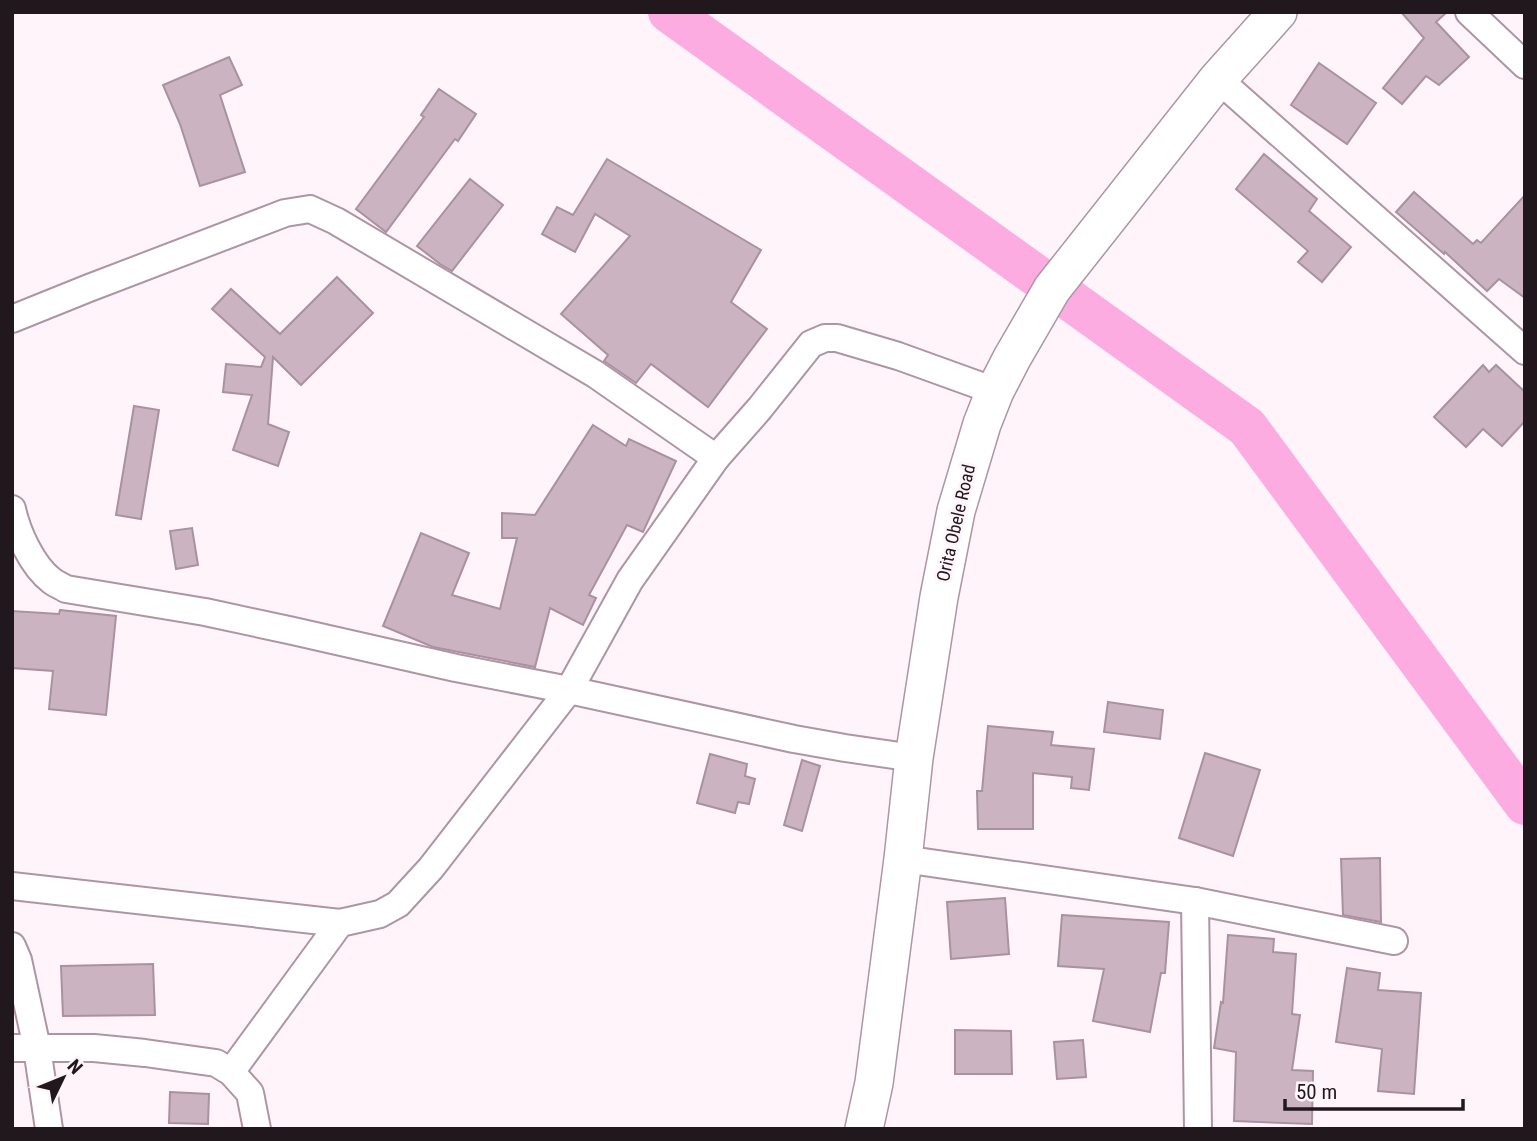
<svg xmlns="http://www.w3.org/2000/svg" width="1537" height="1141" viewBox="0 0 1537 1141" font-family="'Roboto Condensed',sans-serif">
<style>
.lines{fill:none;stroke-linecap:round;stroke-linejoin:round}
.river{stroke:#fdace1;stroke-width:42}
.building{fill:#ccb3c2;stroke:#a991a0;stroke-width:2}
.minor-casing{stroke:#ae95a4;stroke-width:30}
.secondary-casing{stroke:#ae95a4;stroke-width:40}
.minor{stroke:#fff;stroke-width:26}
.secondary{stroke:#fff;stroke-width:37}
.labels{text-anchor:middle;stroke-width:6;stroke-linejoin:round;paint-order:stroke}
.street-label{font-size:18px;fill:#21181e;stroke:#fff4fa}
</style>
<rect width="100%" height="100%" fill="#fff4fa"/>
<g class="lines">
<path class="river" d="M 669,12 L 1247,427 L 1525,804"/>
</g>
<g class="building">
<path d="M 1401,12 L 1447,12 L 1436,22 L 1469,57 L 1439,85 L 1426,76 L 1402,104 L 1383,88 L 1424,38 Z"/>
<path d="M 229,57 L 242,85 L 220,95 L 245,172 L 200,186 L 180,124 L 163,85 Z"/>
<path d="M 1319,63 L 1376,103 L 1347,144 L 1291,105 Z"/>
<path d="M 439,89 L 476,114 L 458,141 L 455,139 L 386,232 L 356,209 L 424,117 L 421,115 Z"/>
<path d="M 1264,154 L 1317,199 L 1309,211 L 1351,247 L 1322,282 L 1298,262 L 1308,251 L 1236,189 Z"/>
<path d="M 607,159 L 761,250 L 731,302 L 767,329 L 708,407 L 651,364 L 636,383 L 604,361 L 608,355 L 561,314 L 630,236 L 595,214 L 575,252 L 542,234 L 557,207 L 573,215 Z"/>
<path d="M 470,179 L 503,205 L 452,271 L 440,264 L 417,246 Z"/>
<path d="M 1414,192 L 1473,244 L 1477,240 L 1481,243 L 1525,195 L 1525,298 L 1499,279 L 1487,291 L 1445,252 L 1444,254 L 1396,212 Z"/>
<path d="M 337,277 L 373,313 L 301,385 L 273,357 L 268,424 L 289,432 L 278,466 L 233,450 L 252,395 L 223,392 L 226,364 L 261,367 L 265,357 L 212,309 L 231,289 L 280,334 Z"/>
<path d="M 1483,365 L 1489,372 L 1496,365 L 1525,392 L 1525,421 L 1502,446 L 1483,429 L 1466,447 L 1434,417 Z"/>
<path d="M 134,406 L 159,410 L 141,519 L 116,515 Z"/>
<path d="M 593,425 L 626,446 L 629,439 L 676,461 L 643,532 L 627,525 L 589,595 L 596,598 L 583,625 L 550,608 L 535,667 L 433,647 L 383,626 L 421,533 L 469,553 L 452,595 L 500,609 L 517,538 L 502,538 L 502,513 L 535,515 Z"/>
<path d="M 192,528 L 198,565 L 176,569 L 170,531 Z"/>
<path d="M 60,610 L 116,616 L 106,715 L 49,709 L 53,671 L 12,668 L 12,611 L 59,614 Z"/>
<path d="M 1108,702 L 1163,710 L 1160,739 L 1104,732 Z"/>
<path d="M 988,726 L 1053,732 L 1051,745 L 1094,749 L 1089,790 L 1071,788 L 1072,777 L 1033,773 L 1033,829 L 978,829 L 977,791 L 982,791 Z"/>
<path d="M 1205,753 L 1260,770 L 1233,856 L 1179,838 Z"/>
<path d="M 710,754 L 747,764 L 745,776 L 755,779 L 749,804 L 738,802 L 735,813 L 697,803 Z"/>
<path d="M 802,760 L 820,766 L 802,831 L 784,825 Z"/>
<path d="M 1380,858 L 1381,922 L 1343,915 L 1341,859 Z"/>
<path d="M 1005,898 L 1009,954 L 951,959 L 947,902 Z"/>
<path d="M 1062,915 L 1169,922 L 1165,973 L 1161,973 L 1150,1032 L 1093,1021 L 1104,969 L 1058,966 Z"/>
<path d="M 1228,935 L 1274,939 L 1273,952 L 1296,954 L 1292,1014 L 1300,1015 L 1292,1070 L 1313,1071 L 1312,1124 L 1234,1121 L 1236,1052 L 1214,1048 L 1221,1002 L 1223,1003 Z"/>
<path d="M 153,964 L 155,1015 L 63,1016 L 61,966 Z"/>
<path d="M 1347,968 L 1380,973 L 1378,990 L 1421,993 L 1414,1094 L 1378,1091 L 1382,1049 L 1336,1042 Z"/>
<path d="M 955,1030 L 1011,1031 L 1012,1074 L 955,1074 Z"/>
<path d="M 1083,1040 L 1086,1077 L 1057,1079 L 1054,1042 Z"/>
<path d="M 170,1092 L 209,1094 L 208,1124 L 169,1123 Z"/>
</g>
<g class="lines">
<defs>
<g id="minor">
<path d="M 1469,12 L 1525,65"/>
<path d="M 1218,79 L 1525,351"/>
<path d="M 12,319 L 89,288 L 285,213 L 310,209 L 336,221 L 595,374 L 716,458"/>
<path d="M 12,509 C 17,532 32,566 52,581 C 56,584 61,586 66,589 L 205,612 L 293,631 L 456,668 L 569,690 L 794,739 L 845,748 L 914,758"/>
<path d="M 903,859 L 1195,901 L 1394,941"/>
<path d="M 12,886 L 340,923"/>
<path d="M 1195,901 L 1198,1129"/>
<path d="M 12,946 L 18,960 L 37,1048 L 49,1129"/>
<path d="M 12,1048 L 94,1048 L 145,1053 L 216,1063 L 231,1072 L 250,1093 L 257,1129"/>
<path d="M 231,1072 L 340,923 L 380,914 L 398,904 L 431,868 L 569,690 L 630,580 L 716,458 L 760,408 L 811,344 L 825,338 L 837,338 L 898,356 L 995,391"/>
</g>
<path id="secondary" d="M 864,1129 L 874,1083 L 903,859 L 914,758 L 939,597 L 956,511 L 982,424 L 995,391 L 1012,358 L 1052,289 L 1218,79 L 1278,12"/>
</defs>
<use href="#minor" class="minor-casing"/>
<use href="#secondary" class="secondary-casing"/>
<use href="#minor" class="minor"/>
<use href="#secondary" class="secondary"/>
</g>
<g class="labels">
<g class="street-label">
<text transform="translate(956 523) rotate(-77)" y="6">Orita Obele Road</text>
</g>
</g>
<rect width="1537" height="1141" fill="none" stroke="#21181e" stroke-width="28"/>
<g transform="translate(63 1078) rotate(47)" stroke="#fff4fa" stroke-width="5" paint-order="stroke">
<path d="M0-5L12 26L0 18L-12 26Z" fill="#21181e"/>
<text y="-10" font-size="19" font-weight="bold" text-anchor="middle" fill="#21181e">N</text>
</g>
<path d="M1285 1099v10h178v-10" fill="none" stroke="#21181e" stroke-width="3.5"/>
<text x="1296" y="1099" font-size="21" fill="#21181e" stroke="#fff4fa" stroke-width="5" paint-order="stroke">50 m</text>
</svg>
